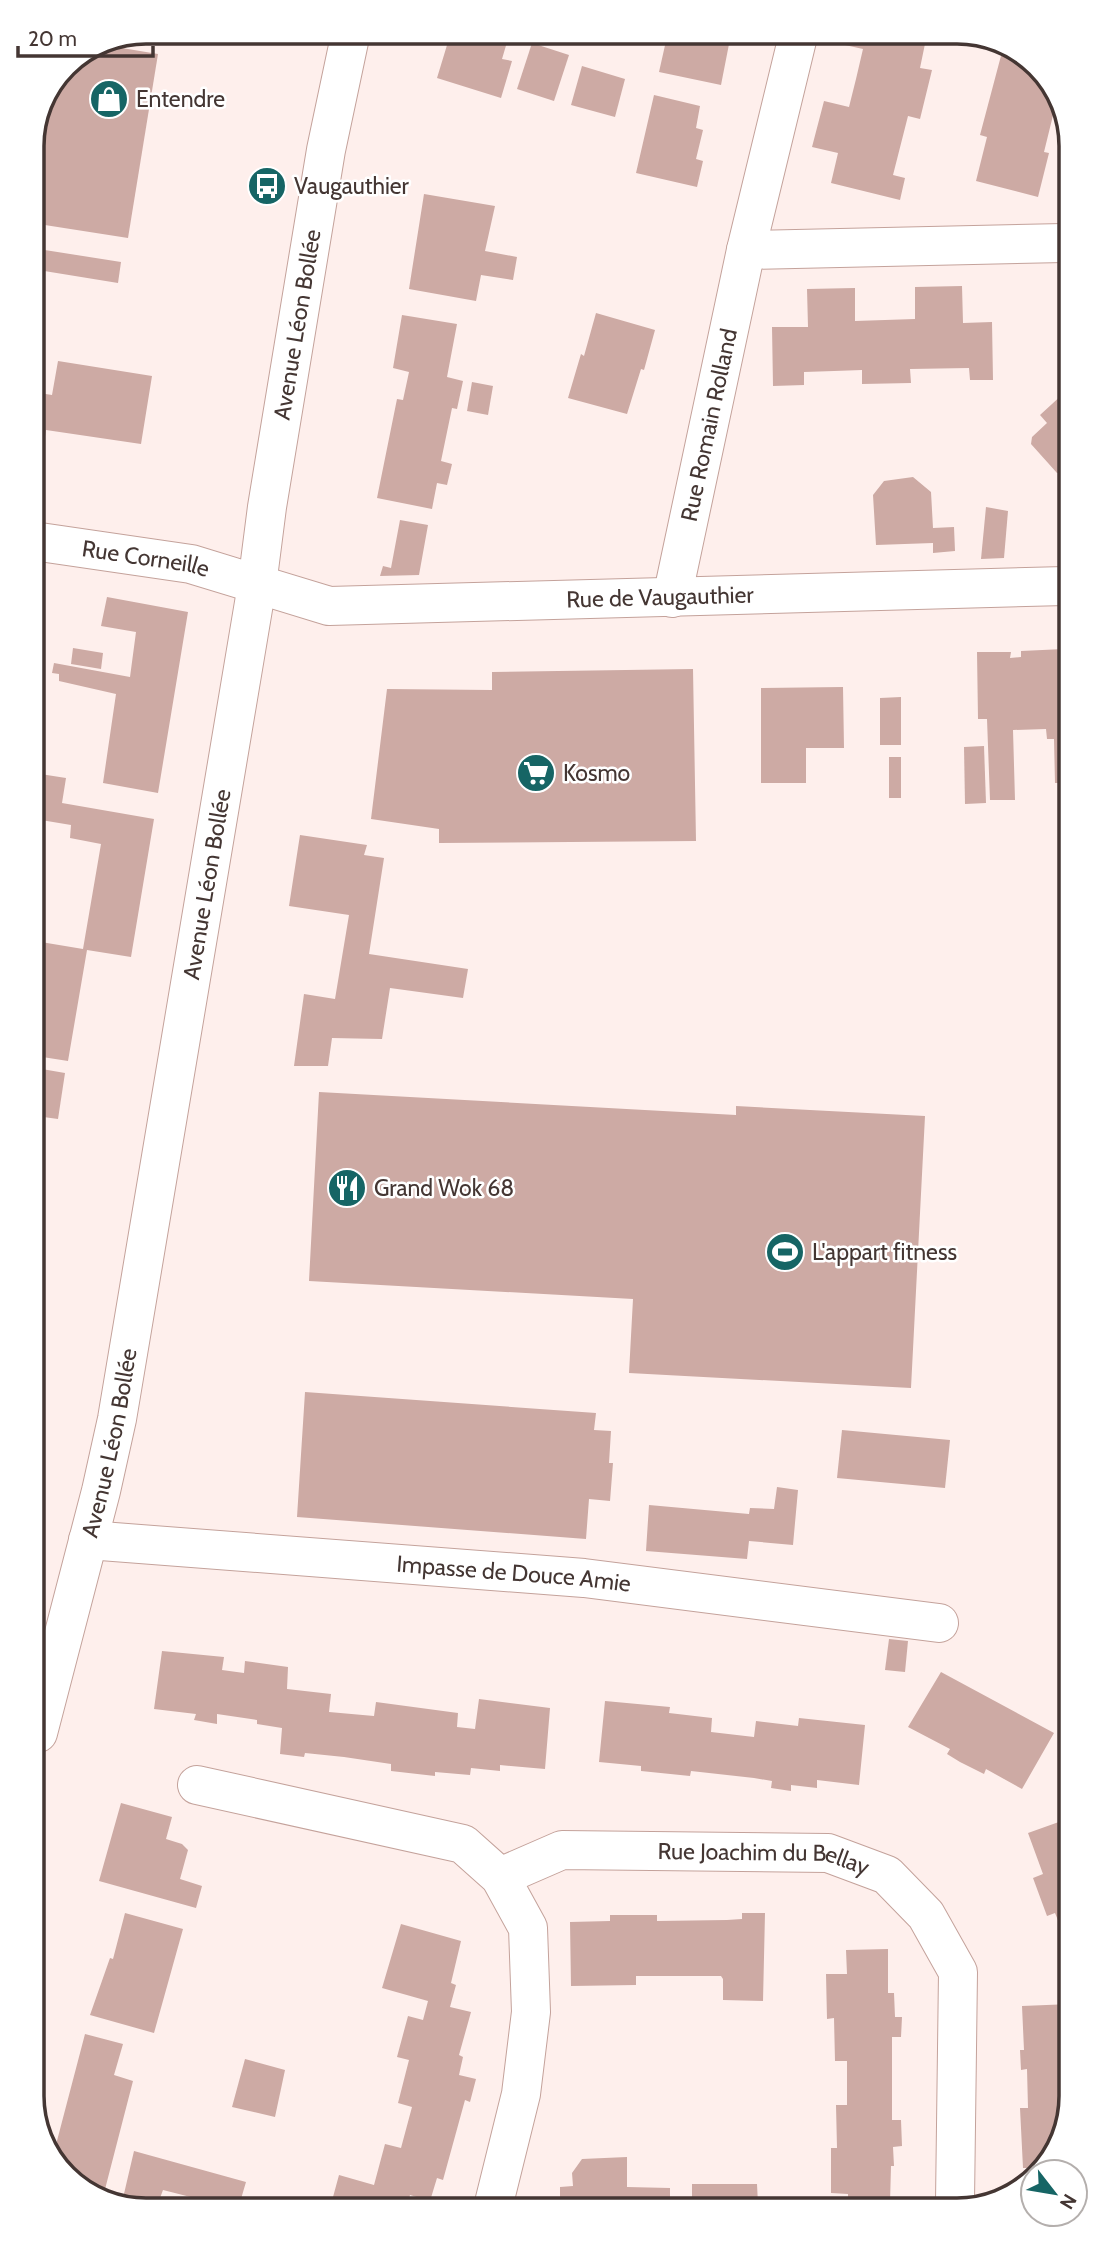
<svg xmlns="http://www.w3.org/2000/svg" width="1103" height="2242" viewBox="0 0 1103 2242" font-family="Cabin,sans-serif">
<style>
.building{fill:#cdaaa4}
.lines{fill:none;stroke-linecap:round;stroke-linejoin:round}
.minor-casing{stroke:#c4a29b;stroke-width:40}
.major-casing{stroke:#c4a29b;stroke-width:40}
.minor{stroke:#fff;stroke-width:38}
.major{stroke:#fff;stroke-width:38}
.labels{text-anchor:middle;stroke-width:5;stroke-linejoin:round;paint-order:stroke}
.poi-label{font-size:23px;fill:#443633;stroke:#fff;text-anchor:start}
.street-label{font-size:23px;fill:#443633;stroke:#fff}
.rim{fill:none;stroke:#443633;stroke-width:3.5}
</style>
<rect width="100%" height="100%" fill="#feefec"/>
<g class="building">
<path d="M 451,32 L 510,32 L 502,59 L 512,61 L 501,98 L 437,78 Z"/>
<path d="M 536,32 L 581,32 L 577,45 Z"/>
<path d="M 668,32 L 719,32 L 718,37 L 730,39 L 721,85 L 659,72 Z"/>
<path d="M 839,32 L 949,32 L 946,43 L 926,39 L 920,68 L 932,70 L 920,119 L 908,116 L 893,175 L 905,178 L 900,200 L 831,183 L 838,153 L 812,147 L 824,101 L 849,107 L 856,79 L 863,49 L 836,43 Z"/>
<path d="M 532,43 L 569,55 L 554,101 L 517,89 Z"/>
<path d="M 110,46 L 158,54 L 128,238 L 32,223 L 32,138 L 65,65 Z"/>
<path d="M 1009,48 L 1027,55 L 1058,95 L 1044,152 L 1049,153 L 1038,197 L 976,181 L 987,137 L 980,135 L 1002,52 L 1008,54 Z"/>
<path d="M 582,66 L 625,79 L 615,117 L 571,105 Z"/>
<path d="M 654,95 L 700,106 L 696,128 L 703,130 L 696,159 L 703,161 L 697,187 L 636,173 Z"/>
<path d="M 424,194 L 495,206 L 485,251 L 517,257 L 513,280 L 481,275 L 476,301 L 409,289 Z"/>
<path d="M 32,248 L 121,262 L 118,283 L 32,269 Z"/>
<path d="M 962,286 L 963,323 L 992,322 L 993,380 L 970,380 L 969,368 L 910,369 L 911,383 L 862,384 L 862,370 L 834,371 L 804,372 L 804,385 L 773,386 L 772,327 L 808,327 L 807,289 L 855,288 L 855,321 L 915,319 L 915,287 Z"/>
<path d="M 596,313 L 655,330 L 644,370 L 641,369 L 627,414 L 568,398 L 581,354 L 584,356 Z"/>
<path d="M 402,315 L 457,324 L 447,377 L 463,381 L 457,409 L 452,408 L 441,461 L 452,464 L 447,485 L 437,483 L 432,509 L 377,498 L 397,399 L 403,400 L 409,372 L 393,368 Z"/>
<path d="M 58,361 L 152,376 L 141,444 L 46,430 L 41,464 L 33,462 L 33,392 L 52,395 Z"/>
<path d="M 472,382 L 493,386 L 488,415 L 467,411 Z"/>
<path d="M 1064,393 L 1065,473 L 1057,473 L 1031,444 L 1032,437 L 1047,423 L 1040,415 Z"/>
<path d="M 913,477 L 931,492 L 933,528 L 954,527 L 955,551 L 933,553 L 933,543 L 876,545 L 873,495 L 884,481 Z"/>
<path d="M 986,507 L 1008,511 L 1004,558 L 981,559 Z"/>
<path d="M 400,520 L 428,525 L 419,575 L 380,576 L 383,566 L 391,568 Z"/>
<path d="M 107,597 L 188,612 L 158,793 L 103,783 L 116,694 L 59,681 L 59,674 L 52,673 L 54,663 L 130,677 L 136,632 L 101,626 Z"/>
<path d="M 73,648 L 103,653 L 101,669 L 71,664 Z"/>
<path d="M 1064,649 L 1066,783 L 1055,783 L 1054,739 L 1047,739 L 1046,729 L 1013,730 L 1015,800 L 990,800 L 987,719 L 978,719 L 977,652 L 1011,652 L 1010,658 L 1021,657 L 1021,651 Z"/>
<path d="M 693,669 L 696,841 L 439,843 L 439,829 L 371,819 L 387,689 L 492,690 L 492,672 Z"/>
<path d="M 843,687 L 844,748 L 806,748 L 806,783 L 761,783 L 761,688 Z"/>
<path d="M 901,697 L 901,745 L 880,745 L 880,698 Z"/>
<path d="M 984,746 L 986,803 L 965,804 L 964,747 Z"/>
<rect x="889" y="757" width="12" height="41"/>
<path d="M 34,773 L 66,778 L 62,803 L 154,819 L 131,957 L 87,950 L 68,1061 L 36,1056 L 35,941 L 83,949 L 101,844 L 70,838 L 71,825 L 35,819 Z"/>
<path d="M 300,835 L 367,845 L 364,855 L 384,858 L 369,954 L 468,969 L 463,998 L 390,988 L 382,1039 L 332,1038 L 328,1066 L 294,1066 L 304,994 L 335,999 L 349,915 L 289,906 Z"/>
<path d="M 36,1068 L 65,1073 L 58,1119 L 36,1116 Z"/>
<path d="M 319,1092 L 736,1115 L 736,1106 L 925,1116 L 911,1388 L 629,1373 L 633,1299 L 309,1281 Z"/>
<path d="M 305,1392 L 596,1413 L 594,1430 L 611,1431 L 609,1463 L 613,1463 L 610,1501 L 589,1499 L 586,1539 L 297,1517 Z"/>
<path d="M 842,1430 L 950,1440 L 945,1488 L 837,1478 Z"/>
<path d="M 777,1487 L 798,1490 L 793,1545 L 749,1541 L 747,1559 L 646,1551 L 649,1505 L 749,1514 L 750,1508 L 774,1509 Z"/>
<path d="M 889,1639 L 908,1641 L 905,1672 L 885,1670 Z"/>
<path d="M 162,1651 L 224,1657 L 222,1670 L 244,1673 L 245,1661 L 288,1667 L 287,1689 L 331,1694 L 329,1712 L 374,1716 L 376,1702 L 458,1713 L 457,1727 L 475,1729 L 479,1699 L 550,1708 L 545,1769 L 500,1765 L 500,1771 L 471,1768 L 470,1775 L 435,1772 L 435,1776 L 391,1771 L 391,1764 L 344,1757 L 305,1753 L 304,1757 L 280,1754 L 282,1728 L 257,1724 L 257,1720 L 217,1714 L 217,1724 L 194,1720 L 196,1714 L 154,1709 Z"/>
<path d="M 941,1672 L 1054,1733 L 1022,1789 L 986,1769 L 984,1774 L 960,1762 L 947,1754 L 950,1749 L 908,1727 Z"/>
<path d="M 605,1701 L 670,1707 L 669,1713 L 712,1718 L 711,1732 L 754,1737 L 756,1721 L 798,1726 L 799,1718 L 865,1725 L 859,1785 L 817,1780 L 817,1788 L 791,1785 L 791,1791 L 771,1788 L 772,1781 L 754,1778 L 691,1771 L 690,1776 L 641,1771 L 641,1766 L 599,1762 Z"/>
<path d="M 121,1803 L 172,1817 L 166,1839 L 182,1844 L 188,1850 L 180,1879 L 202,1886 L 196,1908 L 99,1881 Z"/>
<path d="M 1070,1818 L 1071,1952 L 1055,1913 L 1047,1916 L 1033,1878 L 1043,1874 L 1028,1833 Z"/>
<path d="M 125,1913 L 183,1929 L 154,2033 L 90,2015 L 110,1958 L 113,1959 Z"/>
<path d="M 742,1913 L 765,1913 L 763,2001 L 723,2000 L 723,1979 L 721,1976 L 636,1976 L 636,1985 L 571,1986 L 570,1922 L 610,1921 L 610,1915 L 657,1915 L 657,1921 L 727,1920 L 742,1919 Z"/>
<path d="M 401,1924 L 461,1941 L 451,1983 L 456,1985 L 450,2007 L 471,2012 L 459,2055 L 463,2057 L 459,2075 L 476,2079 L 470,2102 L 465,2100 L 443,2180 L 437,2178 L 430,2201 L 410,2195 L 406,2208 L 330,2208 L 339,2175 L 374,2185 L 385,2144 L 401,2148 L 412,2107 L 398,2103 L 409,2060 L 397,2057 L 408,2016 L 423,2020 L 428,2001 L 382,1988 Z"/>
<path d="M 888,1949 L 888,1993 L 894,1993 L 895,2017 L 902,2017 L 901,2037 L 892,2037 L 892,2120 L 901,2120 L 902,2146 L 893,2147 L 894,2166 L 891,2166 L 890,2203 L 848,2203 L 848,2194 L 831,2193 L 831,2148 L 837,2148 L 836,2105 L 847,2105 L 847,2061 L 835,2061 L 834,2018 L 827,2019 L 826,1974 L 847,1974 L 846,1950 Z"/>
<path d="M 1071,2004 L 1071,2067 L 1067,2067 L 1070,2103 L 1052,2160 L 1038,2172 L 1033,2172 L 1033,2176 L 1028,2179 L 1029,2168 L 1023,2168 L 1020,2108 L 1028,2108 L 1027,2069 L 1021,2070 L 1020,2050 L 1024,2050 L 1022,2006 Z"/>
<path d="M 85,2034 L 123,2044 L 114,2075 L 133,2081 L 103,2197 L 76,2187 L 53,2156 Z"/>
<path d="M 245,2059 L 285,2070 L 275,2117 L 232,2107 Z"/>
<path d="M 134,2151 L 246,2182 L 238,2209 L 163,2190 L 157,2206 L 123,2198 Z"/>
<path d="M 627,2157 L 627,2187 L 670,2188 L 670,2205 L 560,2206 L 560,2187 L 573,2186 L 572,2173 L 582,2159 Z"/>
<path d="M 692,2184 L 757,2184 L 758,2204 L 680,2205 L 680,2203 L 692,2202 Z"/>
</g>
<g class="lines">
<defs>
<g id="minor">
<path d="M 746,250 L 1064,243"/>
<path id="s1" d="M 33,541 L 191,564 L 329,606 L 1065,586"/>
<path id="s2" d="M 672,598 L 746,250 L 799,32"/>
<path id="s3" d="M 88,1540 L 584,1578 L 939,1623"/>
<path d="M 197,1785 L 463,1844 L 500,1877 L 528,1928 L 531,2012 L 521,2094 L 493,2207"/>
<path id="s4" d="M 500,1877 L 562,1850 L 828,1853 L 887,1875 L 926,1915 L 958,1972 L 955,2202"/>
</g>
<g id="major">
<path id="s5" d="M 38,1733 L 101,1491 L 117,1419 L 257,585 L 267,507 L 326,150 L 351,32"/>
</g>
</defs>
<use href="#minor" class="minor-casing"/>
<use href="#major" class="major-casing"/>
<use href="#minor" class="minor"/>
<use href="#major" class="major"/>
</g>
<defs>
<symbol id="shop-disc" viewBox="-11 -11 22 22"><circle r="9.5" fill="#166565" stroke="#fff"/><path d="M-5-2.5h2.3a2.7 3.5 0 0 1 5.4 0H5L5.5 6h-11ZM-1.5-2.5h3a1.5 2.3 0 0 0-3 0Z" fill="#fff"/></symbol>
<symbol id="bus-disc" viewBox="-11 -11 22 22"><circle r="9.5" fill="#166565" stroke="#fff"/><path d="M-5-6H5V4H4V6H2V4H-2V6H-4V4H-5ZM-3.5-4V0h7V-4ZM-3.5 1.2v1.5H-2V1.2ZM2 1.2v1.5H3.5V1.2Z" fill="#fff"/></symbol>
<symbol id="supermarket-disc" viewBox="-11 -11 22 22"><circle r="9.5" fill="#166565" stroke="#fff"/><path d="M-6-5.5h2.5l.6 2H6L4.5 2H-2.5L-4.4-4H-6ZM-1.5 3.2a1.3 1.3 0 1 0 .1 0ZM3 3.2a1.3 1.3 0 1 0 .1 0Z" fill="#fff"/></symbol>
<symbol id="restaurant-disc" viewBox="-11 -11 22 22"><circle r="9.5" fill="#166565" stroke="#fff"/><path d="M-5-6h1v4h1v-4h1v4h1v-4h1v5L-1.5 .5V6h-2V.5L-5-1ZM5-6V6H3V1.5H1.5Q1.5-4 5-6Z" fill="#fff"/></symbol>
<symbol id="stadium-disc" viewBox="-11 -11 22 22"><circle r="9.5" fill="#166565" stroke="#fff"/><path d="M0-5a6.5 5 0 1 0 0 10a6.5 5 0 1 0 0-10ZM-3.5-1.8h7v3.6h-7Z" fill="#fff"/></symbol>
</defs>
<g fill-rule="evenodd">
<use href="#shop-disc" x="87" y="77" width="44" height="44"/>
<use href="#bus-disc" x="245" y="164" width="44" height="44"/>
<use href="#supermarket-disc" x="514" y="751" width="44" height="44"/>
<use href="#restaurant-disc" x="325" y="1166" width="44" height="44"/>
<use href="#stadium-disc" x="763" y="1230" width="44" height="44"/>
</g>
<g class="labels">
<g class="poi-label">
<text x="136" y="107">Entendre</text>
<text x="294" y="194">Vaugauthier</text>
<text x="563" y="781">Kosmo</text>
<text x="374" y="1196">Grand Wok 68</text>
<text x="812" y="1260">L'appart fitness</text>
</g>
<g class="street-label">
<text dy="8" stroke="none"><textPath href="#s5" startOffset="1433">Avenue Léon Bollée</textPath></text>
<text dy="8" stroke="none"><textPath href="#s2" startOffset="177">Rue Romain Rolland</textPath></text>
<text dy="8" stroke="none"><textPath href="#s1" startOffset="114">Rue Corneille</textPath></text>
<text dy="8" stroke="none"><textPath href="#s1" startOffset="635">Rue de Vaugauthier</textPath></text>
<text dy="8" stroke="none"><textPath href="#s5" startOffset="866">Avenue Léon Bollée</textPath></text>
<text dy="8" stroke="none"><textPath href="#s5" startOffset="299">Avenue Léon Bollée</textPath></text>
<text dy="8" stroke="none"><textPath href="#s3" startOffset="427">Impasse de Douce Amie</textPath></text>
<text dy="8" stroke="none"><textPath href="#s4" startOffset="270">Rue Joachim du Bellay</textPath></text>
</g>
</g>
<path d="M0 0H1103V2242H0ZM146 44H957A102 102 0 0 1 1059 146V2096A102 102 0 0 1 957 2198H146A102 102 0 0 1 44 2096V146A102 102 0 0 1 146 44Z" fill="#fff" fill-rule="evenodd"/>
<path class="rim" d="M146 44H957A102 102 0 0 1 1059 146V2096A102 102 0 0 1 957 2198H146A102 102 0 0 1 44 2096V146A102 102 0 0 1 146 44Z"/>
<g transform="translate(1054 2193) rotate(121)"><circle r="33" fill="#ffffff" stroke="#b4afad" stroke-width="2"/>
<path d="M0-5L12 26L0 18L-12 26Z" fill="#166565"/>
<text y="-10" font-size="19" font-weight="bold" text-anchor="middle" fill="#443633">N</text>
</g>
<path d="M18 46v10h135v-10" fill="none" stroke="#443633" stroke-width="3.5"/>
<text x="28" y="46" font-size="21" fill="#443633" stroke="#ffffff" stroke-width="5" paint-order="stroke">20 m</text>
</svg>
